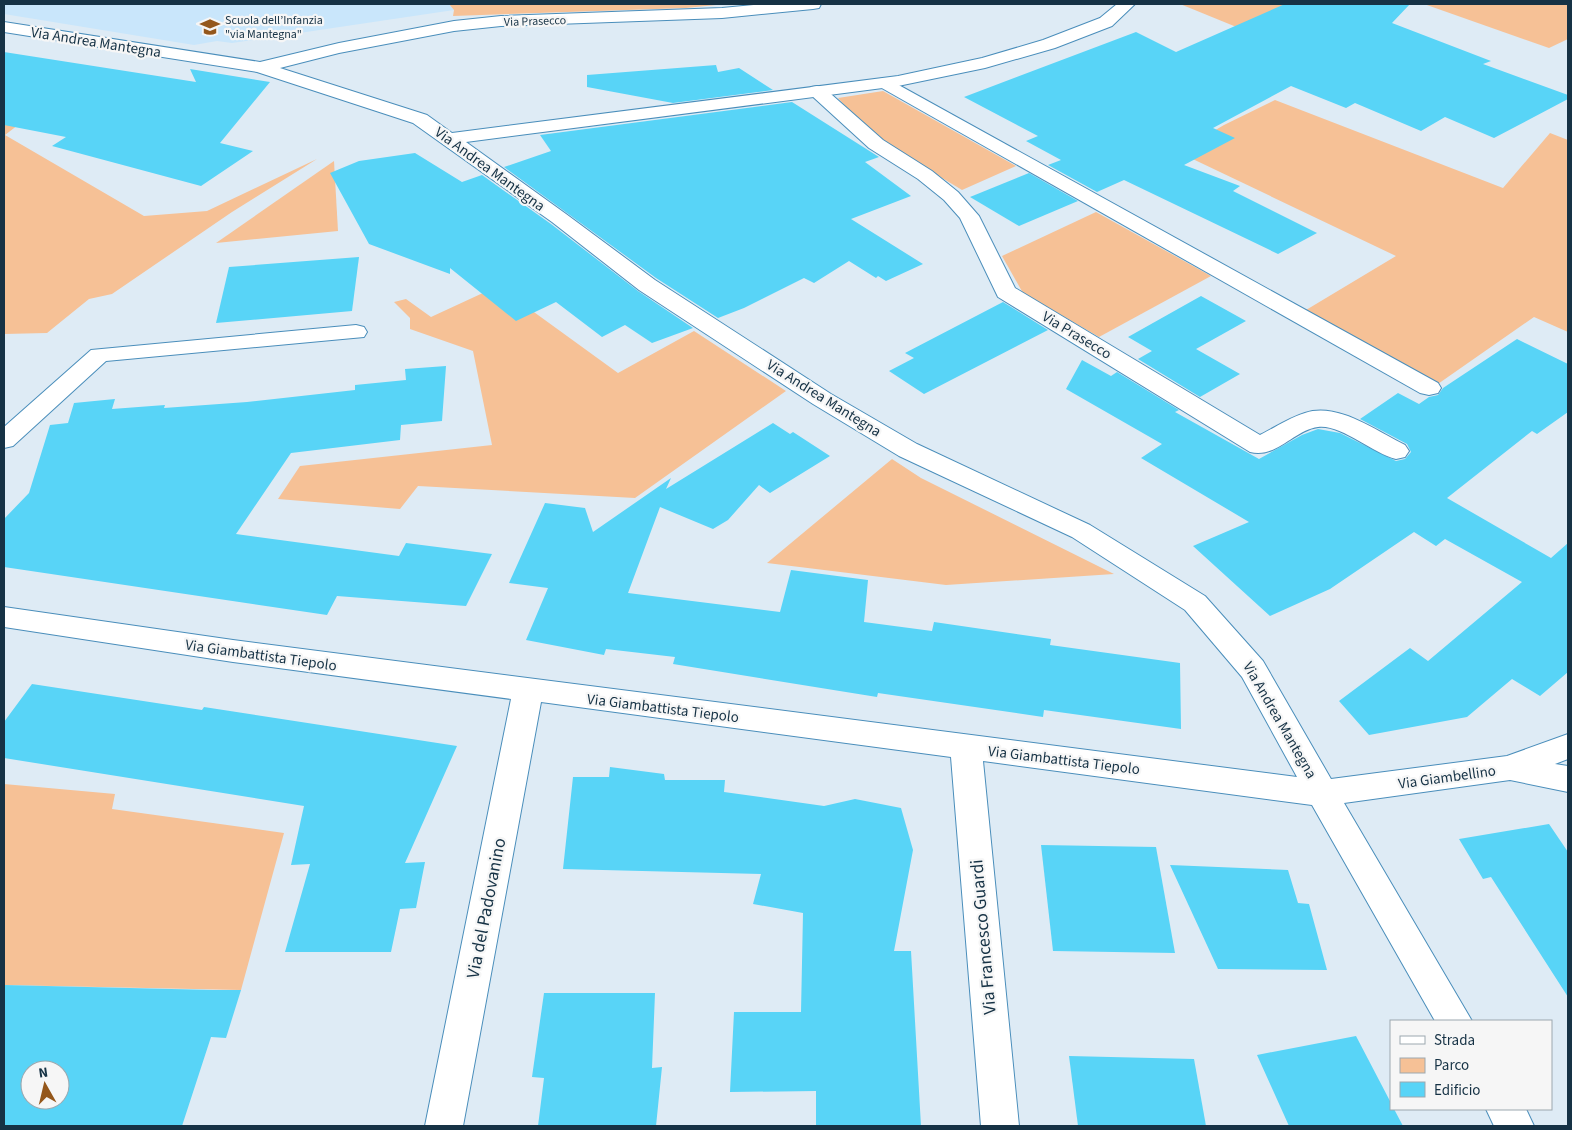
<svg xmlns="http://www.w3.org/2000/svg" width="1572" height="1130" viewBox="0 0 1572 1130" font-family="'Source Sans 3',sans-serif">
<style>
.built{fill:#c9e6fb}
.green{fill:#f6c196}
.building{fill:#58d4f7;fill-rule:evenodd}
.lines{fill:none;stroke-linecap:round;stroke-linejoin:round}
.lane-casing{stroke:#4a8ebb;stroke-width:2}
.street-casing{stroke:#4a8ebb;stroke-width:2}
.lane{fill:#fff;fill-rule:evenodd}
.street{fill:#fff;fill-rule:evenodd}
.labels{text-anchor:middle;stroke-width:4.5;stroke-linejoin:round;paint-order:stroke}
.far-poi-label{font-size:12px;fill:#163245;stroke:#f6f6f6;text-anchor:start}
.far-street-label{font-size:12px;fill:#163245;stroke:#f6f6f6}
.street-label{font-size:15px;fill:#163245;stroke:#f6f6f6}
.near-street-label{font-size:18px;fill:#163245;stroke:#f6f6f6}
</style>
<rect width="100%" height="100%" fill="#deebf5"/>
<path class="built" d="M 4,4 L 449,4 L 454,10 L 232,43 L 217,41 L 194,45 L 4,14 Z"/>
<g class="green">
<path d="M 449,4 L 726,4 L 686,8 L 453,16 L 454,10 Z"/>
<path d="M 1180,4 L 1303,4 L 1379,33 L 1322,62 Z"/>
<path d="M 1424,4 L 1568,4 L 1568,39 L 1549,48 Z"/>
<path d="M 883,91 L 1016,166 L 962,190 L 871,135 L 838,98 Z"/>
<path d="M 1275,100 L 1503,188 L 1550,133 L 1568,140 L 1568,332 L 1534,317 L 1435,386 L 1306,310 L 1396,256 L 1178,152 L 1224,125 Z"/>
<path d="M 4,116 L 27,118 L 5,135 L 144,216 L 207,211 L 317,159 L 232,212 L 112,294 L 89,299 L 47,333 L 4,334 Z"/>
<path d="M 334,161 L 338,231 L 216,243 Z"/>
<path d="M 1096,212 L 1211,276 L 1099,337 L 1023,293 L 1002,256 Z"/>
<path d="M 498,286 L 618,373 L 694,331 L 786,391 L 635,498 L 418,486 L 400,509 L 278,499 L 300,466 L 492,445 L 473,351 L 410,329 L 410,318 L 394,302 L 406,299 L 431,317 Z"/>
<path d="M 892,459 L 921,478 L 1114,574 L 946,585 L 767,563 Z"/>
<path d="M 4,784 L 115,794 L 112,809 L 284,833 L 241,990 L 4,985 Z"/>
</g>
<g class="building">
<path d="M 1285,4 L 1410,4 L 1392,23 L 1491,61 L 1483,64 L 1568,95 L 1568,99 L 1494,138 L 1445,117 L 1421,131 L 1355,103 L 1346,108 L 1291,86 L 1213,128 L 1235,138 L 1184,165 L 1240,186 L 1233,191 L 1317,233 L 1278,254 L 1124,180 L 1097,192 L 1048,165 L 1061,160 L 1026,141 L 1038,136 L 964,97 L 1136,32 L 1176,52 Z"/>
<path d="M 4,52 L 196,82 L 190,69 L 270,82 L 220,143 L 253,151 L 201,186 L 52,146 L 66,137 L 4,125 Z"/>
<path d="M 716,65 L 718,72 L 739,68 L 773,90 L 673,103 L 587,87 L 587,75 Z"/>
<path d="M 792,102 L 879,157 L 865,162 L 911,196 L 851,219 L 923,264 L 886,281 L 878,276 L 876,278 L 849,261 L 814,283 L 804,278 L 744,308 L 718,318 L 656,278 L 504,167 L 551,151 L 540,135 Z"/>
<path d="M 415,153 L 462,182 L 482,175 L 551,224 L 638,291 L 693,328 L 652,343 L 625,325 L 602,337 L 556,302 L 516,321 L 450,268 L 450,274 L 369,244 L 330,173 L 359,161 Z"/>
<path d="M 1029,173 L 1078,201 L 1019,226 L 970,197 Z"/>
<path d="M 359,257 L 352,311 L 216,323 L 229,267 Z"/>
<path d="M 1201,296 L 1246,321 L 1196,349 L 1240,374 L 1200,397 L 1138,359 L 1152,351 L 1128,337 Z"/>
<path d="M 1003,302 L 1048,330 L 924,394 L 889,371 L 914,358 L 905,353 Z"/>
<path d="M 1517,339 L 1568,364 L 1568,412 L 1537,434 L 1532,431 L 1447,498 L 1551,558 L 1568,543 L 1568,672 L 1540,696 L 1512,679 L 1467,717 L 1369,735 L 1339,701 L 1410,648 L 1428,661 L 1522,582 L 1445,539 L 1436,546 L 1414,532 L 1330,589 L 1270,616 L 1193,546 L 1249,522 L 1141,458 L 1162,444 L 1066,389 L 1082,360 L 1111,376 L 1117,372 L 1179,410 L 1175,412 L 1259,459 L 1302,435 L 1318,429 L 1340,433 L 1396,461 L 1405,459 L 1411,452 L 1407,444 L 1360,419 L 1398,393 L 1419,404 L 1429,397 L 1438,395 L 1443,388 Z"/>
<path d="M 446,366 L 442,421 L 401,425 L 400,440 L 291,453 L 236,534 L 399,556 L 406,543 L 492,554 L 466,606 L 337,596 L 327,615 L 4,567 L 4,519 L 29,493 L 50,425 L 68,423 L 74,403 L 115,399 L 112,409 L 165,405 L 164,408 L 247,402 L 355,390 L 355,385 L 406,380 L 405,369 Z"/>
<path d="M 773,423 L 790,434 L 793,432 L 830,456 L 770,493 L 759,485 L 728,520 L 713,529 L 660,507 L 628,593 L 780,612 L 791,570 L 868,580 L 864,622 L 932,631 L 934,622 L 1051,639 L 1050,645 L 1180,663 L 1181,729 L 1044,710 L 1043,717 L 878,693 L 877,697 L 673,664 L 675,657 L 606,649 L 604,655 L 526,640 L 548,588 L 509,583 L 545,503 L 585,508 L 593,532 L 671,478 L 666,489 Z"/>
<path d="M 32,684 L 202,710 L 204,707 L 457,746 L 405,863 L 425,862 L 416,908 L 400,909 L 391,952 L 285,952 L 310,864 L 291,865 L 304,806 L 4,758 L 4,722 Z"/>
<path d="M 610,767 L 664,774 L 665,780 L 725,780 L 724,792 L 824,806 L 855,799 L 901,808 L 913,850 L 894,951 L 911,951 L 921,1126 L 816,1126 L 816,1091 L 730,1092 L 734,1012 L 801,1012 L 803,913 L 753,904 L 761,874 L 563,869 L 573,777 L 609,777 Z"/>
<path d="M 1549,824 L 1568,852 L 1568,997 L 1491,877 L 1483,879 L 1459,839 Z"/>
<path d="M 1041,845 L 1156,847 L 1175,953 L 1053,951 Z"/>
<path d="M 1170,865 L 1288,870 L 1298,903 L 1309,904 L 1327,970 L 1218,969 Z"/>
<path d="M 4,985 L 213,990 L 241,990 L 226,1038 L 211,1037 L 182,1126 L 4,1126 ZM 30,1070 L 60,1070 L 60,1100 L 30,1100 Z"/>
<path d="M 544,993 L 655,993 L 652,1068 L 662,1067 L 656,1126 L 538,1126 L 544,1078 L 532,1077 Z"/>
<path d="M 1356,1036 L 1391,1103 L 1391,1109 L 1394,1109 L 1403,1126 L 1289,1126 L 1257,1055 Z"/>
<path d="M 1069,1056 L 1194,1059 L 1206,1126 L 1078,1126 Z"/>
</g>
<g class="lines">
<defs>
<g id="lane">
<path d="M 886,78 L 1438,383 L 1441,388 L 1438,393 L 1429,395 L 1420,393 L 880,87 L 877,83 L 880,79 Z"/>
<path d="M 817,86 L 823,87 L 883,140 L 932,171 L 958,192 L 979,216 L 1015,288 L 1260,435 C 1274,428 1289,418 1305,413 C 1338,402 1376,431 1405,445 L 1409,451 L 1405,457 L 1396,459 C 1372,453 1341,424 1318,427 C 1294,430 1276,459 1250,452 L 998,297 L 960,218 L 944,200 L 918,179 L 869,148 L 811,95 L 808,91 L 811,87 Z"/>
<path d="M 356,325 L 364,327 L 367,332 L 364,337 L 106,361 L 13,446 L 4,448 L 4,427 L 91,350 Z"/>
</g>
<g id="street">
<path d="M 765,4 L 821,4 L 819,8 L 813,9 L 722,18 L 501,26 L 454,31 L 339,53 L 280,68 L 427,115 L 452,133 L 898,76 L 982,58 L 1043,40 L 1100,18 L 1117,4 L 1135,4 L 1112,26 L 1055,48 L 985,68 L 898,86 L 466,142 L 566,214 L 655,280 L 831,394 L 917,444 L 1090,525 L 1205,596 L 1263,661 L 1331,779 L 1507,756 L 1568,734 L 1568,759 L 1555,764 L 1568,766 L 1568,792 L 1510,780 L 1344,803 L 1472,1021 L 1435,1021 L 1312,805 L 983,761 L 1019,1126 L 981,1126 L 951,757 L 541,702 L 463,1126 L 425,1126 L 511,699 L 233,662 L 4,627 L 4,607 L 233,640 L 1297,777 L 1242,677 L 1185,610 L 1072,537 L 899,456 L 813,404 L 639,290 L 552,222 L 413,123 L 257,72 L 4,32 L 4,22 L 260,62 L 339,43 L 454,21 L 501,16 L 722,8 Z"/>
<path d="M 1486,1109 L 1526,1109 L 1534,1126 L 1494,1126 Z"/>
</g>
</defs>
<use href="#lane" class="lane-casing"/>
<use href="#street" class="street-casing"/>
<use href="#lane" class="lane"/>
<use href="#street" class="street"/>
</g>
<defs>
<symbol id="school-bare" viewBox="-9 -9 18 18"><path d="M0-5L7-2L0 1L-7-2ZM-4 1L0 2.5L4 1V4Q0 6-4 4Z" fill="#94571b" stroke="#f6f6f6" stroke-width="2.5" paint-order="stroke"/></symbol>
</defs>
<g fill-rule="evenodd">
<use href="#school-bare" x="196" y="13" width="28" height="28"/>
</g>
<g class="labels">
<g class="far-poi-label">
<text x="225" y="24">Scuola dell’Infanzia<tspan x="225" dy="14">"via Mantegna"</tspan></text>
</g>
<g class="far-street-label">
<text transform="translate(535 21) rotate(-2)" y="4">Via Prasecco</text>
</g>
<g class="street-label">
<text transform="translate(96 42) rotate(9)" y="5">Via Andrea Mantegna</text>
<text transform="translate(490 169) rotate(36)" y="5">Via Andrea Mantegna</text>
<text transform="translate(1077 335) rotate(31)" y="5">Via Prasecco</text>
<text transform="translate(824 398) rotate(32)" y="5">Via Andrea Mantegna</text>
<text transform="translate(261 655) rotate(8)" y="5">Via Giambattista Tiepolo</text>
<text transform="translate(663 708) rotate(7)" y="5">Via Giambattista Tiepolo</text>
<text transform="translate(1280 720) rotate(60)" y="5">Via Andrea Mantegna</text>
<text transform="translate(1064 760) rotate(7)" y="5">Via Giambattista Tiepolo</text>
<text transform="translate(1447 777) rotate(-8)" y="5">Via Giambellino</text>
</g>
<g class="near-street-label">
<text transform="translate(486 908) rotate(-79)" y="6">Via del Padovanino</text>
<text transform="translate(983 937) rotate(-95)" y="6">Via Francesco Guardi</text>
</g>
</g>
<rect width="1572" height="1130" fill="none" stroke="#163245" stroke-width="10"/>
<rect x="1390" y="1020" width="162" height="90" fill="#f6f6f6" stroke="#9ca8af"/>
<rect x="1400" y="1036" width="25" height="8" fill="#ffffff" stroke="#9ca8af"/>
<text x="1434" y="1045" font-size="15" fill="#163245">Strada</text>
<rect x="1400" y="1058" width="25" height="15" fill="#f6c196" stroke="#9ca8af"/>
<text x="1434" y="1070" font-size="15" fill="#163245">Parco</text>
<rect x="1400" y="1082" width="25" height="15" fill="#58d4f7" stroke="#9ca8af"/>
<text x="1434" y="1095" font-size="15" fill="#163245">Edificio</text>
<g transform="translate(45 1085) rotate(352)"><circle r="24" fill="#f6f6f6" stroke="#9ca8af"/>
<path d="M0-4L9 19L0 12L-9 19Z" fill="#94571b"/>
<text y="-8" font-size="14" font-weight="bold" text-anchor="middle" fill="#163245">N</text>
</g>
</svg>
